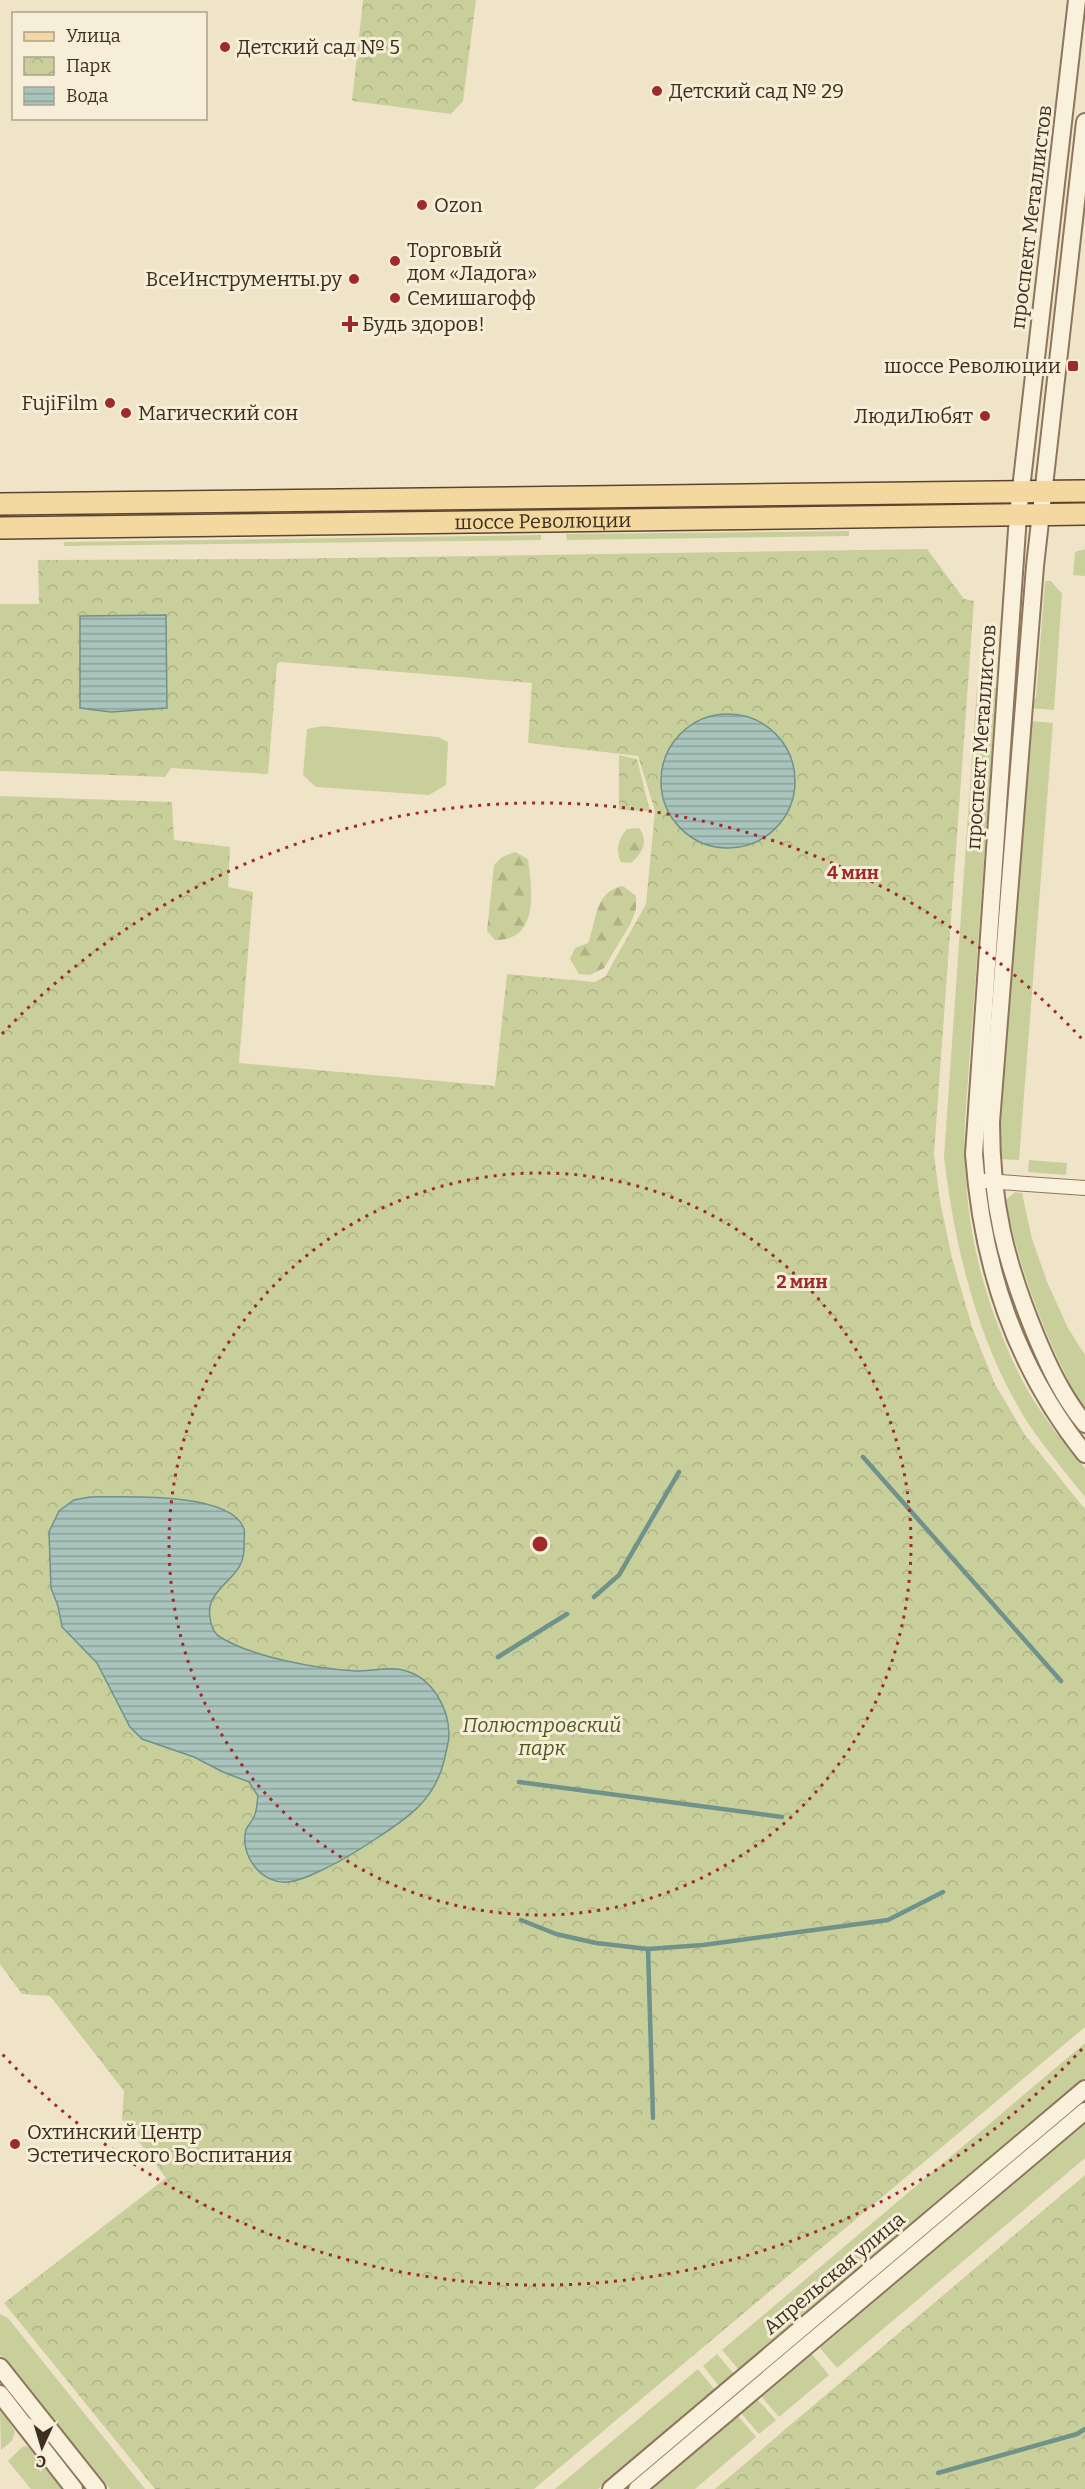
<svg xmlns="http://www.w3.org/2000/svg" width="1085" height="2489" viewBox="0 0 1085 2489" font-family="Bitter,serif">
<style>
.grass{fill:#c9cf9b}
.forest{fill:url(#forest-firs)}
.park{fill:url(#park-crowns)}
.water{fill:url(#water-rules);stroke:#6f938a;stroke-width:1.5}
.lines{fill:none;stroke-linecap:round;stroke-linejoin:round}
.stream{stroke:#6f938a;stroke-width:4.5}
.minor-casing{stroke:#8d765c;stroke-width:16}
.tertiary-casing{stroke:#8d765c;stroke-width:20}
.primary-casing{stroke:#5b4430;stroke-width:24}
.minor{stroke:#faf1dc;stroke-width:14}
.tertiary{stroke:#faf1dc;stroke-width:16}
.primary{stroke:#f3d9a0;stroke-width:21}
.ring{fill:none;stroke:#9e2a2b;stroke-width:3;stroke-dasharray:3 6}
.poi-dot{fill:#9e2a2b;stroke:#f7eed8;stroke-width:2}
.labels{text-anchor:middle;stroke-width:6;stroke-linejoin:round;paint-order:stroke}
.poi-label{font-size:20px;fill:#3d2e20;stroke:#f7eed8;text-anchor:start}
.street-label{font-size:20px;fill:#3d2e20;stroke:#f7eed8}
.park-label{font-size:20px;font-style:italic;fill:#4d5a26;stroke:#f7eed8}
.centre{fill:#9e2a2b;stroke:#f7eed8;stroke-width:3}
.ring-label{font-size:18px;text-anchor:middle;font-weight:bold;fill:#9e2a2b;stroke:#f7eed8;stroke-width:6;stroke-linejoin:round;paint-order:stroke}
</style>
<defs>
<pattern id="forest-firs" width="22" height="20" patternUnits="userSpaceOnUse" patternTransform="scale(1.5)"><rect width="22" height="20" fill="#c9cf9b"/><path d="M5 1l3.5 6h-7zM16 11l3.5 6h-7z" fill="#aeb285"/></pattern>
<pattern id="park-crowns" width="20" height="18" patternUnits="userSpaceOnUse" patternTransform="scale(1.5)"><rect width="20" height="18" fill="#c9cf9b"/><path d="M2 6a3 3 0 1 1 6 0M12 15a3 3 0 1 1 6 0" fill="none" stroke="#aeb285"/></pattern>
<pattern id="water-rules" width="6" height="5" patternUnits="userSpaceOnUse" patternTransform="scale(1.5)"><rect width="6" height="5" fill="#a9c4bc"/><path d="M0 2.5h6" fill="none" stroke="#8ba098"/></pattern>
</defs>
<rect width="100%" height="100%" fill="#f0e4c8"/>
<g class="grass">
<path d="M 849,531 L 849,536 L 567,540 L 566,534 Z"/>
<path d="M 541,535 L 541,540 L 64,546 L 64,542 Z"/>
<path d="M 1085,549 L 1085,576 L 1073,575 L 1075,552 Z"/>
<path d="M 1045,581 L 1051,581 L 1062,594 L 1054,710 L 1031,708 L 1031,703 L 1036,698 Z"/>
<path d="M 977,687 L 997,688 L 965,1120 C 962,1212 978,1288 1018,1372 C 1027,1391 1041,1412 1054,1430 C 1061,1440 1081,1460 1085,1469 C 1085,1476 1085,1489 1085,1497 C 1068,1476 1050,1454 1034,1432 C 980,1353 955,1251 944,1157 Z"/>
<path d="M 1030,721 L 1053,723 L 1019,1160 L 1000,1159 L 1000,1122 Z"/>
<path d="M 322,726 L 438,737 L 448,742 L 446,785 L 429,795 L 316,787 L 303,775 L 307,729 Z"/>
<path d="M 1029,1160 L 1067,1163 L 1066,1175 L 1028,1172 Z"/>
<path d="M 1015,1192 L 1022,1193 L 1032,1239 L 1048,1284 L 1068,1328 L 1085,1355 L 1085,1412 C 1048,1345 1022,1279 1006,1204 L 1007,1199 Z"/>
<path d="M 1085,2043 L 1085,2078 L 739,2370 L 722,2350 Z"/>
<path d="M 1085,2123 L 1085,2158 L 837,2368 L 820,2348 Z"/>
<path d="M 0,2314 L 8,2318 L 145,2489 L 110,2489 L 0,2355 Z"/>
<path d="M 811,2353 L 829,2375 L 779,2417 L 761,2396 Z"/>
<path d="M 717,2354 L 734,2374 L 719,2386 L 703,2366 Z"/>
<path d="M 698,2369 L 715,2390 L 598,2489 L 555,2489 Z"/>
<path d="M 757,2399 L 776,2420 L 759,2434 L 741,2413 Z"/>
<path d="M 0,2409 L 15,2431 L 12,2441 L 1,2450 Z"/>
<path d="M 738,2416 L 756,2437 L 695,2489 L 651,2489 Z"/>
<path d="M 26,2446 L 31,2449 L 63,2489 L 31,2489 L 8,2461 L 22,2447 Z"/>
</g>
<g class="forest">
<path d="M 639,828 C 649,842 643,852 631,863 L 621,862 C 615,850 618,839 627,829 Z"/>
<path d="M 515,852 L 528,859 C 532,889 540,941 495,940 L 487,931 L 494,865 L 502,857 Z"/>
<path d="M 623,886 L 636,896 L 636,909 L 631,923 L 604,968 L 590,975 L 579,974 L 570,959 L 575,948 L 588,943 C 597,921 594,891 623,886 Z"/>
</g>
<g class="park">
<path d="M 363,0 L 476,0 L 463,101 L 451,114 L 352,101 Z"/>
<path d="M 927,549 L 964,599 L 974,601 L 934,1154 L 940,1201 L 952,1258 L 973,1330 L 995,1384 L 1025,1435 L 1085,1509 L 1085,2027 L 534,2489 L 155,2489 L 4,2303 L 166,2178 L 122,2119 L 124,2091 L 50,1996 L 22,1994 L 0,1964 L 0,796 L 172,802 L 174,840 L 230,847 L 228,887 L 253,892 L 239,1063 L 495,1086 L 507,974 L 594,982 L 605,977 L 646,904 L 655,811 L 638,756 L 528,743 L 532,683 L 280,662 L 277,664 L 268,774 L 171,768 L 165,777 L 0,771 L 0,604 L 39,604 L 38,560 L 276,559 Z"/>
<path d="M 619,755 L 637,759 L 650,811 L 619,810 Z"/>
<path d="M 1085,2175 L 1085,2489 L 715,2489 Z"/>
</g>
<g class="water">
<path d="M 166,615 L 167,708 L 111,712 L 80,708 L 80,616 Z"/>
<circle cx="728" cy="781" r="67"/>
<path d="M 90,1497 C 122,1497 232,1491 244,1529 C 245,1533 244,1539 244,1543 C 246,1574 224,1578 212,1600 C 207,1611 210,1631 220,1637 C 252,1657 318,1669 356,1671 C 372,1671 391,1666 406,1671 C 432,1678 449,1708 449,1735 C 449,1742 446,1750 445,1757 C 436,1799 410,1816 377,1838 C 359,1850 342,1861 322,1870 C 312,1875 300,1881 288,1882 C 262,1885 239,1855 246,1830 C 248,1824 254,1820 255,1814 C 257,1809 257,1802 258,1796 L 249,1782 L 223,1772 L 194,1757 L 142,1739 L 130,1727 L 97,1663 L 62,1627 L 58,1606 L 51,1588 L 49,1532 L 59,1511 L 74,1500 Z"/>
</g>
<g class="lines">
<g class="stream">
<path d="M 863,1457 L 1061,1681"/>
<path d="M 594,1597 L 619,1575 L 679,1472"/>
<path d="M 498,1657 L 567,1614"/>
<path d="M 519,1782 L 782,1817"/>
<path d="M 521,1920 L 556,1934 L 596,1943 L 648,1949 L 703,1945 L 888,1920 L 943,1892"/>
<path d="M 648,1949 L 653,2118"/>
<path d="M 938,2473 L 1077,2434 L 1085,2429"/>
</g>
<defs>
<path id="minor" d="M 985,1181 L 1085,1188"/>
<g id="tertiary">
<path d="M 1077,0 L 1018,515 L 974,1154 C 982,1266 1015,1366 1085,1454"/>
<path d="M 1085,122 L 1035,566 L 991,1122 C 991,1203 1005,1261 1036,1336 C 1049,1367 1063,1397 1085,1424"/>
<path d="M 0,2367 L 97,2489"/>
<path d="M 0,2394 L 74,2489"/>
<path d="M 611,2489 L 1085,2089"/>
<path d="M 637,2489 L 1085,2111"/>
</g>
<g id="primary">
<path d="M 0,504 L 1085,491"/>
<path id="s1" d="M 0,528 L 1085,514"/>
</g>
</defs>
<use href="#minor" class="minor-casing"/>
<use href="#tertiary" class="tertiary-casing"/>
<use href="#primary" class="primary-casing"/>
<use href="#minor" class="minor"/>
<use href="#tertiary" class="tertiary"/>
<use href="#primary" class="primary"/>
</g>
<g class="ring">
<circle cx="540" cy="1544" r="371"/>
<path d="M1082 2049A741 741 0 0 1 2 2054M2 1034A741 741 0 0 1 1082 1039"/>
</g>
<g class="poi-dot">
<circle cx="225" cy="47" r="6"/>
<circle cx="657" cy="91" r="6"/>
<circle cx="422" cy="205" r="6"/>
<circle cx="395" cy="261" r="6"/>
<circle cx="354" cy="279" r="6"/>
<circle cx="395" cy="298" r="6"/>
<path d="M347 315h6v6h6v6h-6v6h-6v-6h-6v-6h6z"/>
<rect x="1067" y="360" width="12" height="12" rx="3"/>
<circle cx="110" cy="403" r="6"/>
<circle cx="126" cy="413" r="6"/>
<circle cx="985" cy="416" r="6"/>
<circle cx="15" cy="2144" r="6"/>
</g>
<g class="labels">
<g class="poi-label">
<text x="237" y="54">Детский сад № 5</text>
<text x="669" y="98">Детский сад № 29</text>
<text x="434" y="212">Ozon</text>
<text x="407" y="257">Торговый<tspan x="407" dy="23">дом «Ладога»</tspan></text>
<text x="342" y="286" text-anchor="end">ВсеИнструменты.ру</text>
<text x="407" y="305">Семишагофф</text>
<text x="362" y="331">Будь здоров!</text>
<text x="1061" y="373" text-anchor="end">шоссе Революции</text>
<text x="98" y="410" text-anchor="end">FujiFilm</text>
<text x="138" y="420">Магический сон</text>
<text x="973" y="423" text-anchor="end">ЛюдиЛюбят</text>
<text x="27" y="2139">Охтинский Центр<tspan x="27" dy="23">Эстетического Воспитания</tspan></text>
</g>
<g class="street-label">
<text transform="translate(1031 217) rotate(-83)" y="7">проспект Металлистов</text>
<text dy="7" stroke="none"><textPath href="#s1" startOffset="543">шоссе Революции</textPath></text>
<text transform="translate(981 737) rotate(-86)" y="7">проспект Металлистов</text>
<text transform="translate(834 2273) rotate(-40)" y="7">Апрельская улица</text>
</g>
<g class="park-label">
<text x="542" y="1732">Полюстровский<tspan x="542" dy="23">парк</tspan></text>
</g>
</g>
<circle cx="540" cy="1544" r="9" class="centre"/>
<g class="ring-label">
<text x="853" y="879">4 мин</text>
<text x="802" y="1288">2 мин</text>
</g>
<rect x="12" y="12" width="195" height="108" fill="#f7eed8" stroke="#ada18e" stroke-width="1.5"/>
<rect x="24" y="32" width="30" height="9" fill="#f3d9a0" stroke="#ada18e" stroke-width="1.5"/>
<text x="66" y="42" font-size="18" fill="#3d2e20">Улица</text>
<rect x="24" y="57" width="30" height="18" fill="url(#park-crowns)" stroke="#ada18e" stroke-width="1.5"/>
<text x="66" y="72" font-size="18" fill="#3d2e20">Парк</text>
<rect x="24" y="87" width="30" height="18" fill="url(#water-rules)" stroke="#ada18e" stroke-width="1.5"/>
<text x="66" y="102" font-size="18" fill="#3d2e20">Вода</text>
<g transform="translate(42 2447) rotate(184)" stroke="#f7eed8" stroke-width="4.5" paint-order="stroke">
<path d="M0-4.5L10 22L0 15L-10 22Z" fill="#3d2e20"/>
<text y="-9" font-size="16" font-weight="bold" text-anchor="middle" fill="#3d2e20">С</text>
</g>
</svg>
